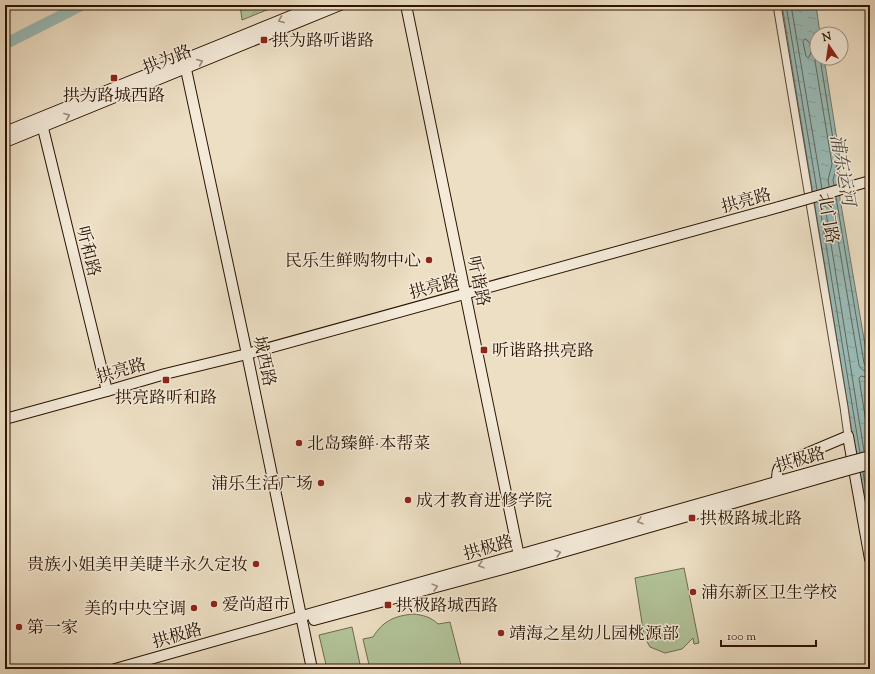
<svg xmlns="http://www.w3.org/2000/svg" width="875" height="674" viewBox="0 0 875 674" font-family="'Sorts Mill Goudy','Noto Serif SC',serif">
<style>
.forest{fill:url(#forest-crowns);stroke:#6e6b4d}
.pitch{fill:#b2c399;stroke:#6e6b4d}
.water{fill:url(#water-ripples);stroke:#6e786f}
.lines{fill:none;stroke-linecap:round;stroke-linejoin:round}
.shore{stroke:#62685c;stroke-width:1}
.river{stroke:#9abcb8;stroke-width:11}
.street-casing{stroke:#5c4632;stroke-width:9}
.secondary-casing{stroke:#2b1301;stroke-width:12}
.street{stroke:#f3ead9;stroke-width:7}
.secondary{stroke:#f3ead9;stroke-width:10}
.secondary-bridge-casing{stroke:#2b1301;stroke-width:12;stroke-linecap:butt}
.secondary-bridge{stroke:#f3ead9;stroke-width:10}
.oneway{stroke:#998978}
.poi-dot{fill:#8f2418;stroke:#f3ead9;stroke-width:1.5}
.labels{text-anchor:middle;stroke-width:3;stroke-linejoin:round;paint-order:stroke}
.poi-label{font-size:17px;fill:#2b1301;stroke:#f3ead9;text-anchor:start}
.street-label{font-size:17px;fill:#2b1301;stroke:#f3ead9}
.water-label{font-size:18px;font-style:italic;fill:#524e41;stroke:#f3ead9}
</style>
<defs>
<pattern id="forest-crowns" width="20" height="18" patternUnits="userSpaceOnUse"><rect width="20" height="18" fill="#b2c399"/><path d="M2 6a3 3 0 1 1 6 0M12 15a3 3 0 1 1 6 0" fill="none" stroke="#99a782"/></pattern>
<pattern id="water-ripples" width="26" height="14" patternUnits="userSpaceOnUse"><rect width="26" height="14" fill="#9abcb8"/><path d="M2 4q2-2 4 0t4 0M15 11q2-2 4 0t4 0" fill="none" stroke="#85a19c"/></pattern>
</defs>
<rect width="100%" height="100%" fill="#eddfc4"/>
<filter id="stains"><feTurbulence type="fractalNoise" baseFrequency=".005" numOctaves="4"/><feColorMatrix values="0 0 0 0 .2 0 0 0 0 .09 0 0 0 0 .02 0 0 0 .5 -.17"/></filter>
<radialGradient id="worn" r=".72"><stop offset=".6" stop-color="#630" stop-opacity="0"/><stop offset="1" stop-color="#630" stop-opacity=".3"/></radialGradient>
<path class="forest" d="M 240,5 L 279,5 L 242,20 Z"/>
<g class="pitch">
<path d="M 684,568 L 699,643 L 694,644 L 693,638 L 682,649 L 665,653 L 650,647 L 644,636 L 635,578 Z"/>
<path d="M 413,614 C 423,615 431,617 438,624 L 450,622 L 462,669 L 370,669 L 363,639 L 373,637 C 383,621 394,616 413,614 Z"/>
<path d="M 352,627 L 361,669 L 327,669 L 319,635 Z"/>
</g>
<path class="water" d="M 782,5 L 816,5 L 820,34 L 817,34 L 817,58 L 824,58 L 841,165 L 837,181 L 870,374 L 870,537 L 862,492 Z"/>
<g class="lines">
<g class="shore">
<path d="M 786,5 L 817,190"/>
<path d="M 791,5 L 822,189"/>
<path d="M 805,39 L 807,40 L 813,48 L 809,57 L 808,58 L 806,56 L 803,42 Z"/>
<path d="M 817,54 L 815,61 L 832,164 L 828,180 L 829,186"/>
<path d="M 820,58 L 837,164 L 833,180 L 834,185"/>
<path d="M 836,197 L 864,363 L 866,367 L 870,367"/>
<path d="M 831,198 L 859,365 C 861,370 865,372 870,372"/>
<path d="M 824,200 L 864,451"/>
<path d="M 819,202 L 860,453"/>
<path d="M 870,378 L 861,376 L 859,378 L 870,448"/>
<path d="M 863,472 L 870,514"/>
</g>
<path class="river" d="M 5,44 L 82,5"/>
<defs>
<path id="street" d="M 777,5 L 844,407 L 848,436"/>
<g id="secondary">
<path d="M 406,5 L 520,561"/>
<path d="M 184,60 L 247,354 L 312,669"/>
<path d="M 41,120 L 107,391"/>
<path d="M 5,132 L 318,5"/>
<path d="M 5,142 L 340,5"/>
<path d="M 5,419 L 107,391 L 165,374 L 247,354 L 779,207"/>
<path d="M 778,482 C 776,474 777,468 784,463 L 848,436 L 870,559"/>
<path d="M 314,620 L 521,564 L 841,472"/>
<path d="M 5,667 L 6,669"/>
<path d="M 115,669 L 840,464"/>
</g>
</defs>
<use href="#street" class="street-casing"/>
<use href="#secondary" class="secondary-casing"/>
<use href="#street" class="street"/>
<use href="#secondary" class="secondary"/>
<defs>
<g id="secondary-bridge">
<path d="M 779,207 L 870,181"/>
<path d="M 840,464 L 870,456"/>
<path d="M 841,472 L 870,464"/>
</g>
</defs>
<use href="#secondary-bridge" class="secondary-bridge-casing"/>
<use href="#secondary-bridge" class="secondary-bridge"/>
</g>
<defs><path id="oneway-chevron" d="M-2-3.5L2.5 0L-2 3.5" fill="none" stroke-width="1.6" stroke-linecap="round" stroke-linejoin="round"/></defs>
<g class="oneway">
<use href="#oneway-chevron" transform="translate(281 20) rotate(158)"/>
<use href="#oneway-chevron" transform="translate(200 62) rotate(-23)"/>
<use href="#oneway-chevron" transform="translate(67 116) rotate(-22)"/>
<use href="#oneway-chevron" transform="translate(640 521) rotate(164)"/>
<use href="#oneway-chevron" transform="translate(558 553) rotate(-16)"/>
<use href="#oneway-chevron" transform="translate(481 565) rotate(164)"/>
<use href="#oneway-chevron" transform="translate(435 587) rotate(-15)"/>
</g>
<g class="poi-dot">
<rect x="260" y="36" width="8" height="8" rx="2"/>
<rect x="110" y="74" width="8" height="8" rx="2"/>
<circle cx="429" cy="260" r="4"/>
<rect x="480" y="346" width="8" height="8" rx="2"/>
<rect x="162" y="376" width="8" height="8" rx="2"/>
<circle cx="299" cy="443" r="4"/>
<circle cx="321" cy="483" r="4"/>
<circle cx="408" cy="500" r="4"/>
<rect x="688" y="514" width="8" height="8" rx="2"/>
<circle cx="256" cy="564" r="4"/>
<circle cx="693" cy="592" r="4"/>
<circle cx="214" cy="604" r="4"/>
<rect x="384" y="601" width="8" height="8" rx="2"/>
<circle cx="194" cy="608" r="4"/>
<circle cx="19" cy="627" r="4"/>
<circle cx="501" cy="633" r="4"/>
</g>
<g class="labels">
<g class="poi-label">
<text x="272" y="46">拱为路听谐路</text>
<text x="114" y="101" text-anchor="middle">拱为路城西路</text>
<text x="421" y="266" text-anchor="end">民乐生鲜购物中心</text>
<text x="492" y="356">听谐路拱亮路</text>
<text x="166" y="403" text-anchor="middle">拱亮路听和路</text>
<text x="307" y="449">北岛臻鲜·本帮菜</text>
<text x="313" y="489" text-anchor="end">浦乐生活广场</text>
<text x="416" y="506">成才教育进修学院</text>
<text x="700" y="524">拱极路城北路</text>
<text x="248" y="570" text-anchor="end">贵族小姐美甲美睫半永久定妆</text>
<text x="701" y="598">浦东新区卫生学校</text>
<text x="222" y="610">爱尚超市</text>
<text x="396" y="611">拱极路城西路</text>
<text x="186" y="614" text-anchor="end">美的中央空调</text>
<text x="27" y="633">第一家</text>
<text x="509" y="639">靖海之星幼儿园桃源部</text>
</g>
<g class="street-label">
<text transform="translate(167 59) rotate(-22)" y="6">拱为路</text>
<text transform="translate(746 200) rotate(-15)" y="6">拱亮路</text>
<text transform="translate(829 218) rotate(80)" y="6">北门路</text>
<text transform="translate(89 251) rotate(76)" y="6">听和路</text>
<text transform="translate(479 281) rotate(78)" y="6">听谐路</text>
<text transform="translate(434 286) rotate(-15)" y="6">拱亮路</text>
<text transform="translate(265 361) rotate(78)" y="6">城西路</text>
<text transform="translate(121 370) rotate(-16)" y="6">拱亮路</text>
<text transform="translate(800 459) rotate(-16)" y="6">拱极路</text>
<text transform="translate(488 547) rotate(-16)" y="6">拱极路</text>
<text transform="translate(177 635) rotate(-16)" y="6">拱极路</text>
</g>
<g class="water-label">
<text transform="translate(843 170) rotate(80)" y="6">浦东运河</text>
</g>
</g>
<rect width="875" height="674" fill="none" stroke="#eddfc4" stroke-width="20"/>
<rect x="6" y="6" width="863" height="662" fill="none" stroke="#2b1301" stroke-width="2"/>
<rect x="10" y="10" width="855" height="654" fill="none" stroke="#2b1301"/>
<g transform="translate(829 46) rotate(347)"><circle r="19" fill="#f3ead9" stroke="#a39483"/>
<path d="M0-3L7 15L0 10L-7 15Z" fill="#8f2418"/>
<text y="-6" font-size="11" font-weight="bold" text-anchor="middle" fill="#2b1301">N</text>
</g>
<path d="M721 640v6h95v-6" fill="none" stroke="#2b1301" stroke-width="2"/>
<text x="727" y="640" font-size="12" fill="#2b1301" stroke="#f3ead9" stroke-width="3" paint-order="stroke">100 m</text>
<rect width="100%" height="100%" filter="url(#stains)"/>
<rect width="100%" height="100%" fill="url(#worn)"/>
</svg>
